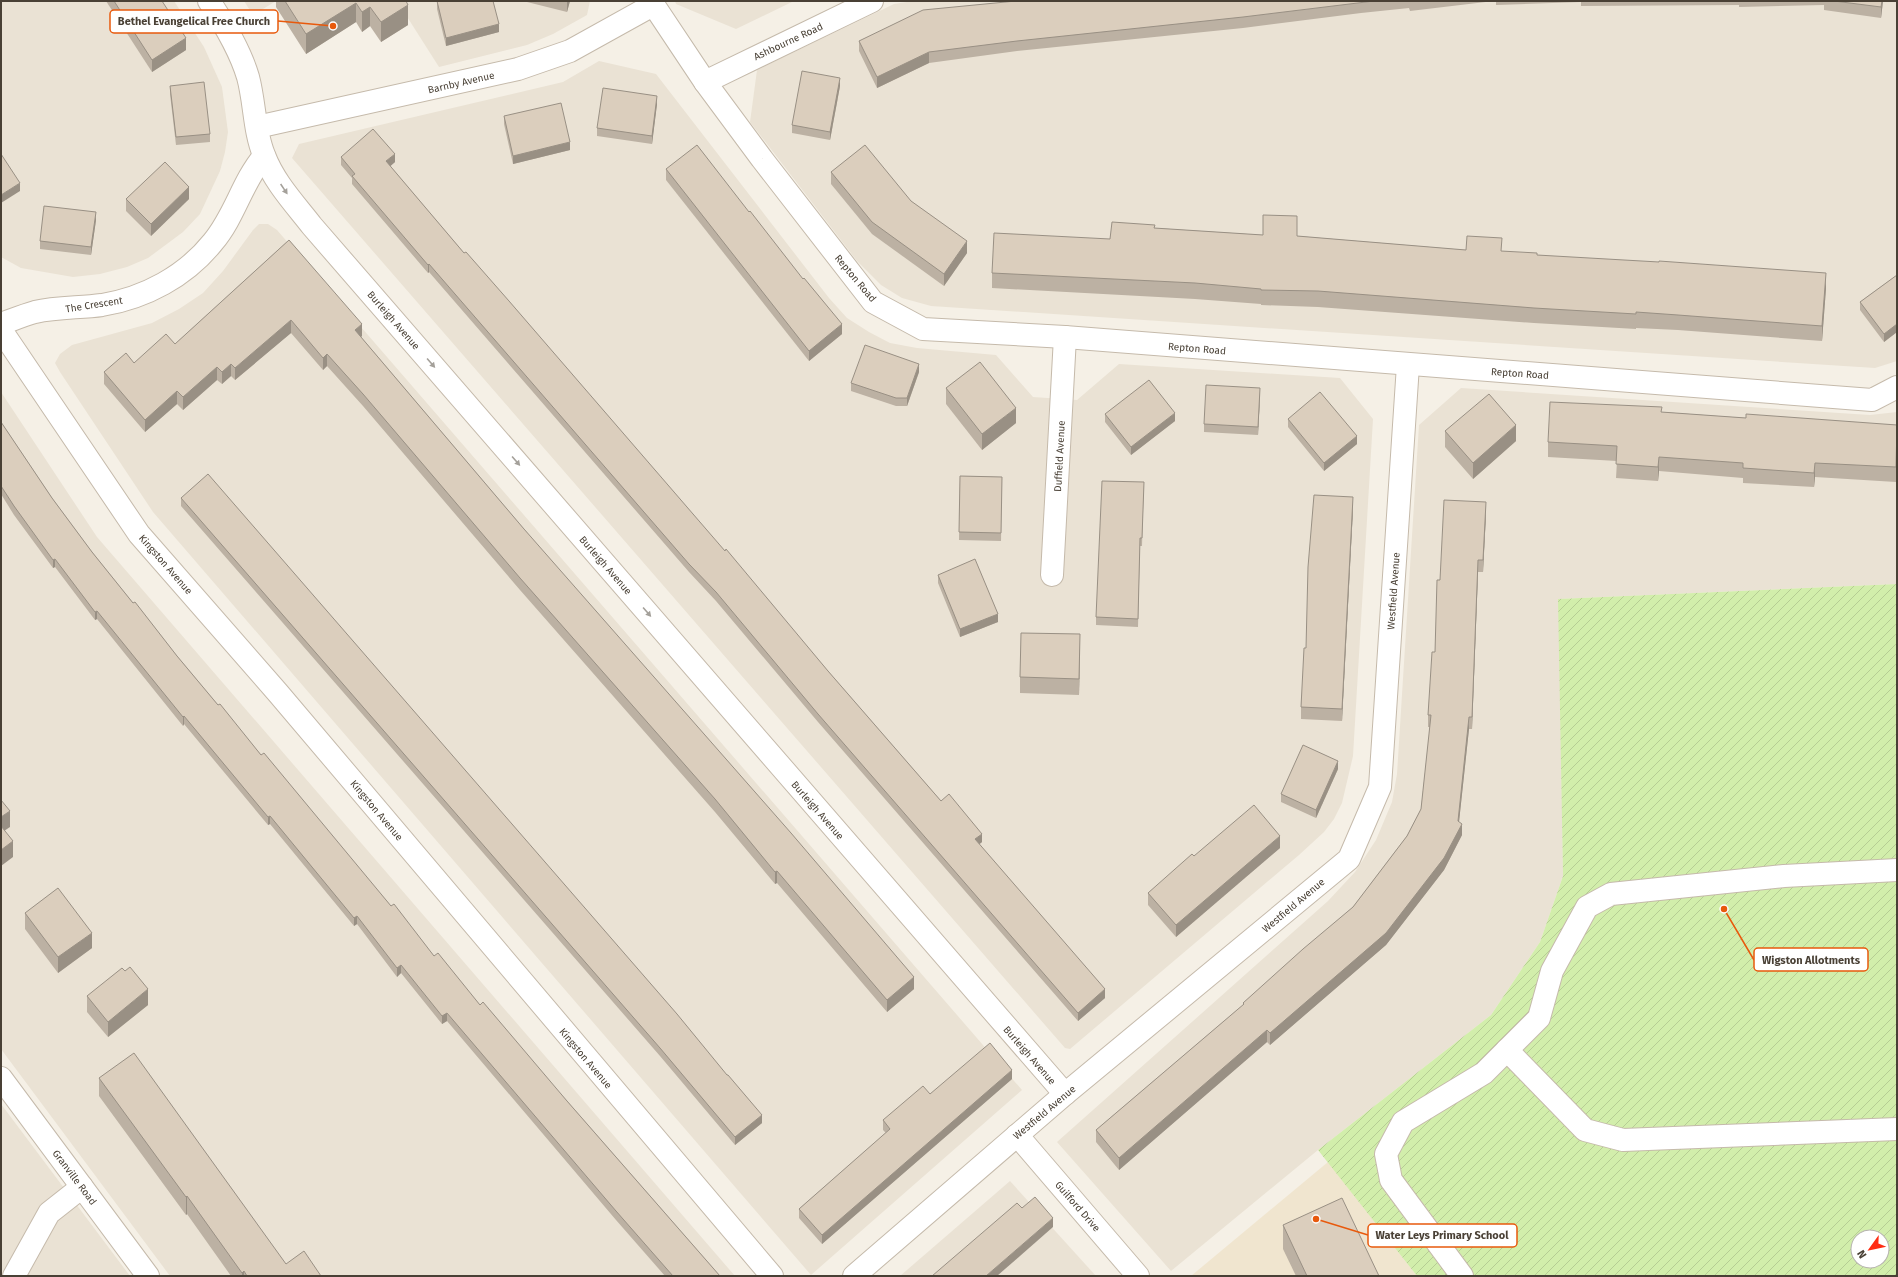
<svg xmlns="http://www.w3.org/2000/svg" width="1898" height="1277" viewBox="0 0 1898 1277" font-family="'Fira Sans',sans-serif">
<style>
.residential{fill:#eae2d4}
.education{fill:#f0e5cf}
.garden{fill:url(#garden-furrows);fill-rule:evenodd}
.lines{fill:none;stroke-linecap:round;stroke-linejoin:round}
.minor-casing{stroke:#c5baab;stroke-width:24}
.minor{stroke:#fff;stroke-width:22}
.wall{fill:#bcb1a3}
.shaded-wall{fill:#999084}
.building{fill:#dbcebd;stroke:#999084}
.oneway{fill:#a4a09a}
.labels{text-anchor:middle;stroke-width:3.5;stroke-linejoin:round;paint-order:stroke}
.street-label{font-size:10px;fill:#494035;stroke:#fff}
.leader{fill:none;stroke:#e8590c;stroke-width:1.5}
.callout-dot{fill:#e8590c;stroke:#fff;stroke-width:1.5}
.callout{fill:#fff;stroke:#e8590c;stroke-width:1.5}
.callout-label{font-size:11px;text-anchor:middle;font-weight:bold;fill:#494035}
</style>
<defs>
<pattern id="garden-furrows" width="10" height="10" patternUnits="userSpaceOnUse"><rect width="10" height="10" fill="#d2eeab"/><path d="M-1 1l2-2M0 10L10 0M9 11l2-2" fill="none" stroke="#b6cd94"/></pattern>
</defs>
<rect width="100%" height="100%" fill="#f5f0e6"/>
<g class="residential">
<path d="M 1,1 L 174,1 L 204,47 L 222,87 L 228,132 L 225,152 L 220,171 L 200,214 L 183,232 L 148,258 L 127,267 L 100,274 L 73,277 L 21,268 L 1,257 Z"/>
<path d="M 244,1 L 276,1 L 253,15 Z"/>
<path d="M 397,1 L 590,1 L 587,15 L 553,34 L 527,45 L 439,67 Z"/>
<path d="M 675,1 L 794,1 L 736,29 L 676,4 Z"/>
<path d="M 913,1 L 1897,1 L 1897,361 L 1875,368 L 931,306 L 902,298 L 881,285 L 857,261 L 750,122 L 757,70 L 894,4 Z"/>
<path d="M 599,61 L 656,74 L 829,298 L 847,318 L 869,332 L 890,343 L 917,348 L 996,355 L 1033,397 L 1077,400 L 1119,364 L 1340,378 L 1373,419 L 1353,756 L 1342,803 L 1334,819 L 1324,832 L 1299,855 L 1070,1049 L 1065,1048 L 292,158 L 299,144 L 563,82 Z"/>
<path d="M 259,224 L 268,224 L 277,230 L 1022,1090 L 811,1275 L 153,512 L 60,372 L 55,363 L 60,354 L 72,345 L 152,323 L 179,309 L 203,293 L 223,271 L 253,230 Z"/>
<path d="M 1461,388 L 1870,415 L 1897,412 L 1897,584 L 1559,599 L 1563,876 L 1540,942 L 1491,1015 L 1318,1150 L 1171,1271 L 1057,1142 L 1328,901 L 1355,872 L 1376,840 L 1392,802 L 1397,774 L 1419,425 Z"/>
<path d="M 1,392 L 97,537 L 735,1276 L 170,1276 L 1,1049 Z"/>
<path d="M 1,1104 L 130,1276 L 1,1276 Z"/>
<path d="M 1010,1181 L 1096,1276 L 900,1276 Z"/>
</g>
<path class="education" d="M 1328,1162 L 1417,1276 L 1191,1276 Z"/>
<path class="garden" d="M 1897,584 L 1897,1276 L 1417,1276 L 1318,1150 L 1491,1015 L 1540,942 L 1563,876 L 1558,599 ZM 1858,1237 L 1882,1237 L 1882,1261 L 1858,1261 Z"/>
<g class="lines">
<defs>
<g id="minor">
<path d="M 209,1 C 225,25 240,50 248,77 C 255,103 254,131 264,155 C 274,182 295,204 312,226 L 1065,1094"/>
<path d="M 651,1 L 705,82 L 762,159 L 873,302 L 923,329 L 1065,337 L 1872,400 L 1897,387"/>
<path d="M 705,82 L 872,1"/>
<path d="M 257,127 L 518,69 L 570,51 L 653,5"/>
<path d="M 1,324 C 12,320 24,315 35,312 C 57,307 80,308 102,305 C 145,298 186,276 213,242 C 235,216 242,182 264,156"/>
<path d="M 1,330 L 139,534 L 278,693 L 772,1276"/>
<path d="M 1052,575 L 1065,337"/>
<path d="M 1507,1050 L 1585,1130 L 1623,1140 L 1897,1129"/>
<path d="M 1,1078 L 148,1276"/>
<path d="M 1017,1135 L 1138,1276"/>
<path d="M 14,1276 L 49,1213 L 82,1187"/>
<path d="M 854,1276 L 1065,1094 L 1349,859 L 1380,787 L 1408,365"/>
<path d="M 1462,1276 L 1391,1180 L 1386,1154 L 1403,1122 L 1484,1073 L 1539,1018 L 1552,971 L 1587,907 L 1611,894 L 1784,876 L 1897,870"/>
</g>
</defs>
<use href="#minor" class="minor-casing"/>
<use href="#minor" class="minor"/>
</g>
<g class="wall">
<path d="M 106,1 L 162,1 L 186,50 L 152,72 Z"/>
<path d="M 276,1 L 406,1 L 408,25 L 381,42 L 370,26 L 362,32 L 356,22 L 306,54 L 276,7 Z"/>
<path d="M 437,1 L 499,32 L 446,46 L 437,9 Z"/>
<path d="M 527,1 L 570,1 L 567,12 L 527,2 Z"/>
<path d="M 1016,1 L 1494,1 L 1410,11 L 1409,8 L 1361,13 L 1243,28 L 1017,51 L 929,63 L 877,88 L 859,51 L 859,41 Z"/>
<path d="M 1496,1 L 1883,1 L 1881,18 L 1824,10 L 1824,5 L 1739,7 L 1739,5 L 1581,6 L 1581,2 L 1496,5 Z"/>
<path d="M 170,86 L 210,134 L 210,142 L 176,145 L 170,94 Z"/>
<path d="M 840,86 L 830,140 L 792,133 L 792,125 Z"/>
<path d="M 657,104 L 652,144 L 597,136 L 597,128 Z"/>
<path d="M 504,116 L 570,150 L 513,164 L 504,124 Z"/>
<path d="M 341,157 L 395,162 L 390,166 L 464,253 L 941,801 L 982,842 L 979,844 L 1105,998 L 1078,1021 L 818,722 L 716,601 L 689,572 L 429,272 L 428,273 L 352,184 L 352,178 L 341,165 Z"/>
<path d="M 666,169 L 749,212 L 842,334 L 809,361 L 666,180 Z"/>
<path d="M 831,172 L 911,201 L 967,253 L 944,286 L 872,234 L 831,184 Z"/>
<path d="M 126,199 L 189,199 L 151,236 L 126,211 Z"/>
<path d="M 96,220 L 91,255 L 40,249 L 40,241 Z"/>
<path d="M 1155,228 L 1263,235 L 1297,236 L 1466,250 L 1502,251 L 1826,288 L 1822,341 L 1678,330 L 1636,328 L 1636,329 L 1534,323 L 1318,307 L 1261,305 L 1261,304 L 1195,299 L 992,288 L 992,273 L 1110,239 Z"/>
<path d="M 289,240 L 362,336 L 361,337 L 914,989 L 887,1012 L 777,883 L 775,884 L 715,812 L 520,590 L 363,406 L 327,366 L 323,370 L 291,333 L 235,380 L 231,376 L 222,384 L 217,380 L 183,410 L 177,404 L 145,432 L 104,384 L 104,372 L 134,363 L 175,344 Z"/>
<path d="M 1897,275 L 1897,332 L 1884,342 L 1860,310 L 1860,302 Z"/>
<path d="M 919,372 L 907,406 L 896,406 L 851,391 L 851,383 Z"/>
<path d="M 946,388 L 1016,423 L 982,450 L 946,404 Z"/>
<path d="M 1260,396 L 1258,435 L 1204,432 L 1204,424 Z"/>
<path d="M 1662,412 L 1746,418 L 1897,425 L 1897,458 L 1896,482 L 1815,477 L 1814,487 L 1743,483 L 1743,478 L 1659,471 L 1658,481 L 1616,478 L 1617,461 L 1548,457 L 1548,442 Z"/>
<path d="M 1105,414 L 1175,421 L 1131,455 L 1105,422 Z"/>
<path d="M 1288,419 L 1357,444 L 1324,471 L 1288,427 Z"/>
<path d="M 1,422 L 52,498 L 92,552 L 133,603 L 177,656 L 218,705 L 434,956 L 480,1005 L 567,1101 L 720,1276 L 665,1276 L 616,1220 L 447,1021 L 442,1024 L 401,973 L 397,977 L 357,924 L 354,926 L 270,824 L 268,825 L 184,724 L 183,726 L 97,619 L 95,620 L 55,567 L 53,568 L 14,515 L 1,494 Z"/>
<path d="M 1445,431 L 1516,441 L 1473,479 L 1445,447 Z"/>
<path d="M 960,476 L 1002,477 L 1001,541 L 959,540 Z"/>
<path d="M 1144,482 L 1142,546 L 1140,546 L 1138,627 L 1096,625 L 1096,617 Z"/>
<path d="M 181,498 L 762,1123 L 735,1145 L 660,1056 L 181,506 Z"/>
<path d="M 1353,509 L 1342,721 L 1301,719 L 1301,707 L 1306,648 Z"/>
<path d="M 1486,514 L 1483,572 L 1478,572 L 1472,729 L 1469,729 L 1459,822 L 1462,835 L 1444,870 L 1386,945 L 1270,1045 L 1267,1042 L 1119,1170 L 1096,1142 L 1096,1130 L 1243,1005 L 1243,1003 L 1353,907 L 1407,836 L 1421,809 L 1430,727 L 1428,727 L 1428,715 L 1435,652 L 1440,580 Z"/>
<path d="M 938,575 L 998,622 L 960,637 L 938,583 Z"/>
<path d="M 1080,650 L 1079,695 L 1020,693 L 1020,677 Z"/>
<path d="M 1338,769 L 1316,818 L 1281,802 L 1281,794 Z"/>
<path d="M 1280,848 L 1176,937 L 1148,905 L 1148,893 L 1194,856 Z"/>
<path d="M 25,913 L 92,948 L 58,973 L 25,929 Z"/>
<path d="M 87,996 L 148,1005 L 108,1037 L 87,1012 Z"/>
<path d="M 99,1078 L 286,1264 L 321,1276 L 231,1276 L 187,1214 L 186,1215 L 99,1096 Z"/>
<path d="M 1012,1079 L 822,1244 L 799,1218 L 799,1209 L 886,1133 L 883,1130 L 883,1120 L 930,1094 Z"/>
<path d="M 1283,1225 L 1379,1276 L 1296,1276 L 1283,1249 Z"/>
</g>
<g class="shaded-wall">
<path d="M 567,1 L 570,1 L 567,12 Z"/>
<path d="M 1882,1 L 1883,1 L 1881,18 L 1881,7 Z"/>
<path d="M 356,3 L 356,22 L 306,54 L 306,34 Z"/>
<path d="M 408,5 L 408,25 L 381,42 L 381,22 Z"/>
<path d="M 370,7 L 370,26 L 362,32 L 362,12 Z"/>
<path d="M 499,24 L 499,32 L 446,46 L 446,38 Z"/>
<path d="M 186,38 L 186,50 L 152,72 L 152,60 Z"/>
<path d="M 929,52 L 929,63 L 877,88 L 877,77 Z"/>
<path d="M 840,78 L 840,86 L 830,140 L 830,132 Z"/>
<path d="M 657,96 L 657,104 L 652,144 L 652,136 Z"/>
<path d="M 570,142 L 570,150 L 513,164 L 513,156 Z"/>
<path d="M 395,154 L 395,162 L 386,170 L 386,161 Z"/>
<path d="M 20,183 L 20,191 L 1,203 L 1,195 Z"/>
<path d="M 189,187 L 189,199 L 151,236 L 151,224 Z"/>
<path d="M 96,212 L 96,220 L 91,255 L 91,247 Z"/>
<path d="M 967,241 L 967,253 L 944,286 L 944,274 Z"/>
<path d="M 429,264 L 429,272 L 428,273 L 428,265 Z"/>
<path d="M 1826,273 L 1826,288 L 1822,341 L 1822,326 Z"/>
<path d="M 291,320 L 291,333 L 235,380 L 235,368 Z"/>
<path d="M 362,324 L 362,336 L 355,342 L 355,330 Z"/>
<path d="M 842,324 L 842,334 L 809,361 L 809,351 Z"/>
<path d="M 1897,324 L 1897,332 L 1884,342 L 1884,334 Z"/>
<path d="M 327,354 L 327,366 L 323,370 L 323,358 Z"/>
<path d="M 231,364 L 231,376 L 222,384 L 222,372 Z"/>
<path d="M 919,364 L 919,372 L 907,406 L 907,398 Z"/>
<path d="M 217,367 L 217,380 L 183,410 L 183,397 Z"/>
<path d="M 1260,388 L 1260,396 L 1258,435 L 1258,427 Z"/>
<path d="M 177,391 L 177,404 L 145,432 L 145,420 Z"/>
<path d="M 1016,408 L 1016,423 L 982,450 L 982,434 Z"/>
<path d="M 1175,413 L 1175,421 L 1131,455 L 1131,447 Z"/>
<path d="M 1516,425 L 1516,441 L 1473,479 L 1473,463 Z"/>
<path d="M 1357,436 L 1357,444 L 1324,471 L 1324,463 Z"/>
<path d="M 1897,444 L 1897,458 L 1896,482 L 1896,467 Z"/>
<path d="M 1659,457 L 1659,471 L 1658,481 L 1658,467 Z"/>
<path d="M 1815,463 L 1815,477 L 1814,487 L 1814,473 Z"/>
<path d="M 1353,497 L 1353,509 L 1342,721 L 1342,709 Z"/>
<path d="M 1486,502 L 1486,514 L 1483,572 L 1483,560 Z"/>
<path d="M 55,559 L 55,567 L 53,568 L 53,560 Z"/>
<path d="M 1478,560 L 1478,572 L 1472,729 L 1472,717 Z"/>
<path d="M 97,611 L 97,619 L 95,620 L 95,612 Z"/>
<path d="M 998,614 L 998,622 L 960,637 L 960,629 Z"/>
<path d="M 1080,634 L 1080,650 L 1079,695 L 1079,679 Z"/>
<path d="M 184,716 L 184,724 L 183,726 L 183,717 Z"/>
<path d="M 1469,717 L 1469,729 L 1458,831 L 1462,824 L 1462,835 L 1444,870 L 1386,945 L 1270,1045 L 1270,1033 L 1458,821 Z"/>
<path d="M 1338,761 L 1338,769 L 1316,818 L 1316,810 Z"/>
<path d="M 10,811 L 10,827 L 1,833 L 1,817 Z"/>
<path d="M 270,816 L 270,824 L 268,825 L 268,817 Z"/>
<path d="M 982,834 L 982,842 L 975,848 L 975,839 Z"/>
<path d="M 1280,836 L 1280,848 L 1176,937 L 1176,925 Z"/>
<path d="M 13,841 L 13,857 L 1,866 L 1,850 Z"/>
<path d="M 777,871 L 777,883 L 775,884 L 775,872 Z"/>
<path d="M 357,916 L 357,924 L 354,926 L 354,918 Z"/>
<path d="M 92,933 L 92,948 L 58,973 L 58,957 Z"/>
<path d="M 401,965 L 401,973 L 397,977 L 397,968 Z"/>
<path d="M 914,977 L 914,989 L 887,1012 L 887,1000 Z"/>
<path d="M 148,989 L 148,1005 L 108,1037 L 108,1022 Z"/>
<path d="M 1105,989 L 1105,998 L 1078,1021 L 1078,1013 Z"/>
<path d="M 447,1013 L 447,1021 L 442,1024 L 442,1016 Z"/>
<path d="M 1267,1030 L 1267,1042 L 1119,1170 L 1119,1158 Z"/>
<path d="M 1012,1070 L 1012,1079 L 822,1244 L 822,1235 Z"/>
<path d="M 762,1115 L 762,1123 L 735,1145 L 735,1137 Z"/>
<path d="M 187,1196 L 187,1214 L 186,1215 L 186,1197 Z"/>
<path d="M 1053,1218 L 1053,1227 L 997,1276 L 986,1276 Z"/>
<path d="M 244,1271 L 244,1276 L 242,1276 L 242,1273 Z"/>
</g>
<g class="building">
<path d="M 114,1 L 162,1 L 186,38 L 152,60 Z"/>
<path d="M 285,1 L 406,1 L 408,5 L 381,22 L 370,7 L 362,12 L 356,3 L 306,34 Z"/>
<path d="M 437,1 L 493,1 L 499,24 L 446,38 Z"/>
<path d="M 1016,1 L 1374,1 L 1243,17 L 1017,41 L 929,52 L 877,77 L 859,41 L 923,10 Z"/>
<path d="M 1834,1 L 1882,1 L 1881,7 Z"/>
<path d="M 802,71 L 840,78 L 830,132 L 792,125 Z"/>
<path d="M 204,82 L 210,134 L 176,137 L 170,86 Z"/>
<path d="M 603,88 L 657,96 L 652,136 L 597,128 Z"/>
<path d="M 561,103 L 570,142 L 513,156 L 504,116 Z"/>
<path d="M 373,129 L 395,154 L 386,161 L 464,253 L 466,252 L 509,301 L 725,551 L 726,549 L 828,671 L 941,801 L 949,794 L 982,834 L 975,839 L 1105,989 L 1078,1013 L 818,714 L 716,592 L 689,564 L 429,264 L 428,265 L 352,176 L 355,174 L 341,157 Z"/>
<path d="M 697,145 L 749,212 L 750,211 L 803,279 L 804,278 L 842,324 L 809,351 L 666,169 Z"/>
<path d="M 865,145 L 911,201 L 967,241 L 944,274 L 872,222 L 831,172 Z"/>
<path d="M 1,154 L 20,183 L 1,195 Z"/>
<path d="M 165,162 L 189,187 L 151,224 L 126,199 Z"/>
<path d="M 44,206 L 96,212 L 91,247 L 40,241 Z"/>
<path d="M 1263,215 L 1297,216 L 1297,236 L 1466,250 L 1467,236 L 1502,238 L 1501,251 L 1537,253 L 1537,255 L 1659,262 L 1659,261 L 1826,273 L 1822,326 L 1678,315 L 1636,312 L 1636,314 L 1534,308 L 1318,291 L 1261,290 L 1261,289 L 1195,283 L 992,273 L 994,233 L 1110,239 L 1112,222 L 1155,225 L 1154,228 L 1263,235 Z"/>
<path d="M 289,240 L 362,324 L 355,330 L 524,529 L 791,833 L 914,977 L 887,1000 L 777,871 L 775,872 L 715,799 L 520,578 L 363,394 L 327,354 L 323,358 L 291,320 L 235,368 L 231,364 L 222,372 L 217,367 L 183,397 L 177,391 L 145,420 L 104,372 L 126,353 L 134,363 L 166,334 L 175,344 Z"/>
<path d="M 1897,275 L 1897,324 L 1884,334 L 1860,302 Z"/>
<path d="M 865,345 L 919,364 L 907,398 L 896,398 L 851,383 Z"/>
<path d="M 980,362 L 1016,408 L 982,434 L 946,388 Z"/>
<path d="M 1149,380 L 1175,413 L 1131,447 L 1105,414 Z"/>
<path d="M 1206,385 L 1260,388 L 1258,427 L 1204,424 Z"/>
<path d="M 1320,392 L 1357,436 L 1324,463 L 1288,419 Z"/>
<path d="M 1489,394 L 1516,425 L 1473,463 L 1445,431 Z"/>
<path d="M 1550,402 L 1662,407 L 1661,412 L 1746,418 L 1746,414 L 1897,425 L 1896,467 L 1815,463 L 1814,473 L 1743,468 L 1743,463 L 1659,457 L 1658,467 L 1616,464 L 1617,446 L 1548,442 Z"/>
<path d="M 1,422 L 52,498 L 92,552 L 133,603 L 135,602 L 177,656 L 218,705 L 220,704 L 261,755 L 264,753 L 391,906 L 394,904 L 434,956 L 438,953 L 480,1005 L 483,1002 L 567,1101 L 720,1276 L 673,1276 L 616,1211 L 447,1013 L 442,1016 L 401,965 L 397,968 L 357,916 L 354,918 L 270,816 L 268,817 L 184,716 L 183,717 L 97,611 L 95,612 L 55,559 L 53,560 L 14,506 L 1,486 Z"/>
<path d="M 208,474 L 677,1014 L 727,1075 L 728,1075 L 762,1115 L 735,1137 L 660,1048 L 181,498 Z"/>
<path d="M 960,476 L 1002,477 L 1001,533 L 959,532 Z"/>
<path d="M 1102,481 L 1144,482 L 1142,538 L 1140,538 L 1138,619 L 1096,617 Z"/>
<path d="M 1314,495 L 1353,497 L 1342,709 L 1301,707 L 1304,648 L 1306,648 L 1308,567 Z"/>
<path d="M 1444,500 L 1486,502 L 1483,560 L 1478,560 L 1472,717 L 1469,717 L 1458,821 L 1462,824 L 1444,858 L 1386,933 L 1270,1033 L 1267,1030 L 1119,1158 L 1096,1130 L 1244,1004 L 1243,1003 L 1303,949 L 1353,907 L 1407,836 L 1421,809 L 1431,715 L 1428,715 L 1432,652 L 1435,652 L 1437,580 L 1440,580 Z"/>
<path d="M 975,559 L 998,614 L 960,629 L 938,575 Z"/>
<path d="M 1021,633 L 1080,634 L 1079,679 L 1020,677 Z"/>
<path d="M 1303,745 L 1338,761 L 1316,810 L 1281,794 Z"/>
<path d="M 1,800 L 10,811 L 1,817 Z"/>
<path d="M 1254,805 L 1280,836 L 1176,925 L 1148,893 L 1192,854 L 1194,856 Z"/>
<path d="M 1,826 L 13,841 L 1,850 Z"/>
<path d="M 58,888 L 92,933 L 58,957 L 25,913 Z"/>
<path d="M 130,967 L 148,989 L 108,1022 L 87,996 L 122,968 L 125,971 Z"/>
<path d="M 990,1043 L 1012,1070 L 822,1235 L 799,1209 L 890,1129 L 883,1120 L 923,1086 L 930,1094 Z"/>
<path d="M 134,1053 L 286,1264 L 304,1251 L 321,1276 L 247,1276 L 244,1271 L 242,1273 L 187,1196 L 186,1197 L 99,1078 Z"/>
<path d="M 1035,1197 L 1053,1218 L 986,1276 L 932,1276 L 1017,1203 L 1022,1208 Z"/>
<path d="M 1342,1198 L 1379,1276 L 1307,1276 L 1283,1225 Z"/>
</g>
<defs><path id="oneway-solid" d="M-6-.8H1V-3.2L6.5 0L1 3.2V.8H-6Z"/></defs>
<g class="oneway">
<use href="#oneway-solid" transform="translate(284 189) rotate(56)"/>
<use href="#oneway-solid" transform="translate(431 363) rotate(49)"/>
<use href="#oneway-solid" transform="translate(516 461) rotate(49)"/>
<use href="#oneway-solid" transform="translate(647 612) rotate(49)"/>
</g>
<g class="labels">
<g class="street-label">
<text transform="translate(788 41) rotate(-25)" y="4">Ashbourne Road</text>
<text transform="translate(461 82) rotate(-13)" y="4">Barnby Avenue</text>
<text transform="translate(856 278) rotate(50)" y="4">Repton Road</text>
<text transform="translate(94 304) rotate(-9)" y="4">The Crescent</text>
<text transform="translate(394 320) rotate(49)" y="4">Burleigh Avenue</text>
<text transform="translate(1197 348) rotate(5)" y="4">Repton Road</text>
<text transform="translate(1520 373) rotate(4)" y="4">Repton Road</text>
<text transform="translate(1059 456) rotate(-87)" y="4">Duffield Avenue</text>
<text transform="translate(166 564) rotate(49)" y="4">Kingston Avenue</text>
<text transform="translate(606 565) rotate(49)" y="4">Burleigh Avenue</text>
<text transform="translate(1393 591) rotate(-86)" y="4">Westfield Avenue</text>
<text transform="translate(377 810) rotate(50)" y="4">Kingston Avenue</text>
<text transform="translate(818 810) rotate(49)" y="4">Burleigh Avenue</text>
<text transform="translate(1293 905) rotate(-40)" y="4">Westfield Avenue</text>
<text transform="translate(1030 1055) rotate(49)" y="4">Burleigh Avenue</text>
<text transform="translate(586 1058) rotate(50)" y="4">Kingston Avenue</text>
<text transform="translate(1044 1112) rotate(-40)" y="4">Westfield Avenue</text>
<text transform="translate(75 1177) rotate(53)" y="4">Granville Road</text>
<text transform="translate(1078 1206) rotate(49)" y="4">Guilford Drive</text>
</g>
</g>
<path class="leader" d="M333 26L278 21M1724 909L1754 960M1316 1219L1368 1235"/>
<g class="callout-dot">
<circle cx="333" cy="26" r="4"/>
<circle cx="1724" cy="909" r="4"/>
<circle cx="1316" cy="1219" r="4"/>
</g>
<g class="callout">
<rect x="110" y="10" width="168" height="23" rx="4"/>
<rect x="1754" y="948" width="114" height="23" rx="4"/>
<rect x="1368" y="1224" width="149" height="23" rx="4"/>
</g>
<g class="callout-label">
<text x="194" y="25">Bethel Evangelical Free Church</text>
<text x="1811" y="964">Wigston Allotments</text>
<text x="1442" y="1239">Water Leys Primary School</text>
</g>
<rect width="1898" height="1277" fill="none" stroke="#494035" stroke-width="4"/>
<g transform="translate(1870 1249) rotate(237)"><circle r="19" fill="#ffffff" stroke="#b6b3ae"/>
<path d="M0-3L7 15L0 10L-7 15Z" fill="#ff2c13"/>
<text y="-6" font-size="11" font-weight="bold" text-anchor="middle" fill="#494035">N</text>
</g>
</svg>
